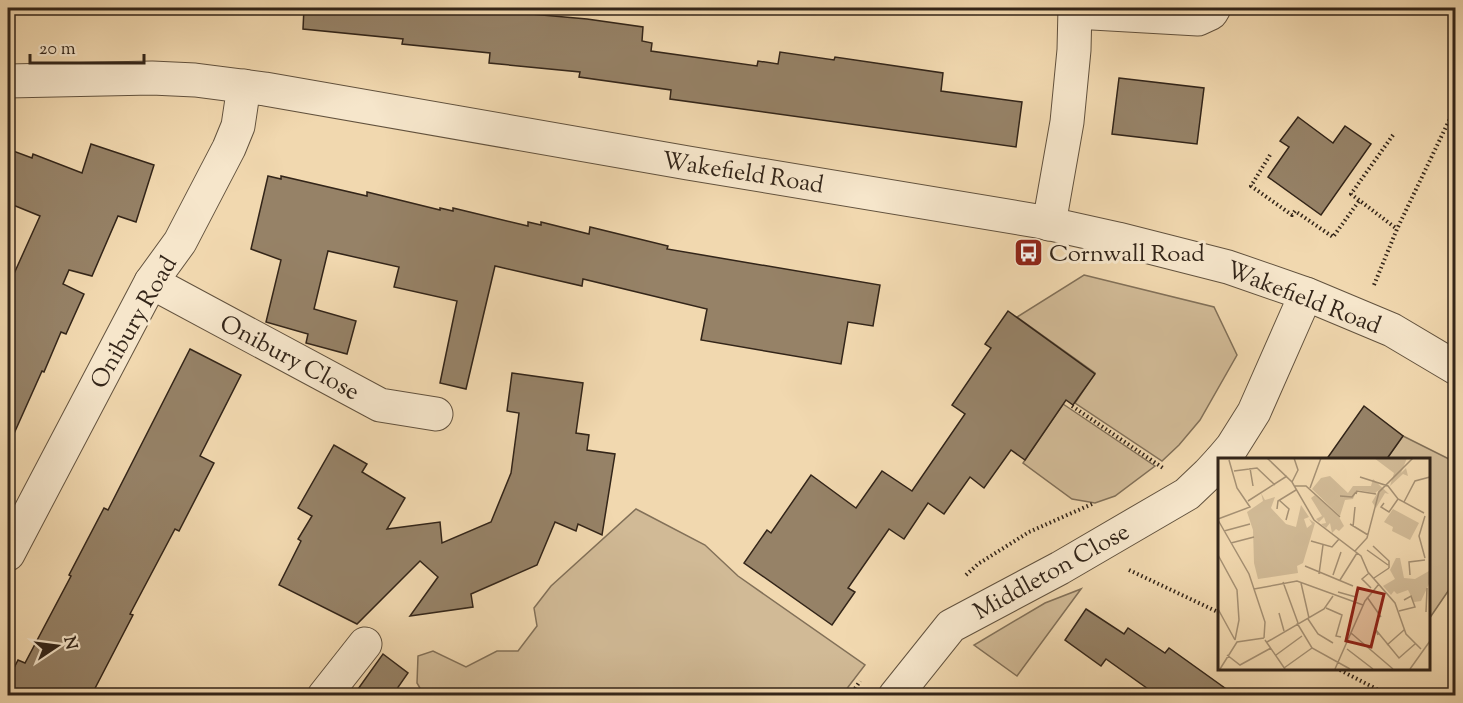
<svg xmlns="http://www.w3.org/2000/svg" width="1463" height="703" viewBox="0 0 1463 703" font-family="'Sorts Mill Goudy',serif">
<style>
.green{fill:#d1ba96;stroke:#827058;stroke-width:1.5}
.building{fill:#968267;stroke:#332519;stroke-width:1.5}
.lines{fill:none;stroke-linecap:round;stroke-linejoin:round}
.minor-casing{stroke:#62523e;stroke-width:35}
.path{stroke:#332519;stroke-width:4;stroke-dasharray:1.5 3;stroke-linecap:butt}
.minor{stroke:#f6e6cb;stroke-width:33}
.labels{text-anchor:middle;stroke-width:6;stroke-linejoin:round;paint-order:stroke}
.street-label{font-size:24px;fill:#332519;stroke:#f6e6cb}
.poi-label{font-size:24px;fill:#332519;stroke:#f6e6cb;text-anchor:start}
.inset-road{fill:none;stroke:#a59073;stroke-width:1.5}
.view{fill:#8f2418;fill-opacity:0.15;stroke:#8f2418;stroke-width:3}
.inset-edge{fill:none;stroke:#332519;stroke-width:3}
</style>
<rect width="100%" height="100%" fill="#f1d8af"/>
<filter id="stains"><feTurbulence type="fractalNoise" baseFrequency=".00333" numOctaves="4"/><feColorMatrix values="0 0 0 0 .2 0 0 0 0 .09 0 0 0 0 .02 0 0 0 .5 -.17"/></filter>
<radialGradient id="worn" r=".72"><stop offset=".6" stop-color="#630" stop-opacity="0"/><stop offset="1" stop-color="#630" stop-opacity=".3"/></radialGradient>
<g class="green">
<path d="M 1084,275 L 1214,307 L 1237,355 L 1200,420 L 1179,445 L 1162,461 L 1075,403 L 1095,373 L 1017,317 Z"/>
<path d="M 1063,404 L 1155,466 L 1115,496 L 1095,503 L 1072,499 L 1023,463 Z"/>
<path d="M 1403,436 L 1455,462 L 1455,581 L 1429,619 L 1428,460 L 1386,460 Z"/>
<path d="M 636,509 L 705,545 L 738,576 L 865,665 L 842,695 L 424,695 L 417,683 L 418,656 L 433,651 L 466,667 L 497,651 L 518,651 L 537,626 L 534,608 L 551,586 Z"/>
<path d="M 1081,589 L 1017,676 L 974,645 L 1045,603 Z"/>
</g>
<g class="building">
<path d="M 304,8 L 462,8 L 587,19 L 643,27 L 642,41 L 652,43 L 651,51 L 757,66 L 758,61 L 778,64 L 780,52 L 834,60 L 835,57 L 943,73 L 941,91 L 1022,102 L 1016,147 L 670,99 L 671,90 L 579,77 L 580,72 L 489,63 L 490,53 L 402,44 L 403,39 L 303,29 Z"/>
<path d="M 1119,78 L 1204,88 L 1197,144 L 1112,134 Z"/>
<path d="M 1298,117 L 1333,143 L 1345,126 L 1371,144 L 1321,215 L 1268,177 L 1289,147 L 1280,141 Z"/>
<path d="M 91,144 L 154,165 L 136,222 L 118,216 L 92,276 L 69,270 L 63,284 L 84,294 L 66,334 L 61,332 L 44,372 L 42,371 L 8,447 L 8,287 L 40,216 L 8,203 L 8,149 L 32,158 L 33,154 L 82,173 Z"/>
<path d="M 268,176 L 281,179 L 281,176 L 367,196 L 367,192 L 440,210 L 440,208 L 453,211 L 453,208 L 528,226 L 528,222 L 541,225 L 541,222 L 589,234 L 590,227 L 668,246 L 667,249 L 880,285 L 873,326 L 848,322 L 841,364 L 701,340 L 707,309 L 583,279 L 582,286 L 495,266 L 466,389 L 440,383 L 457,301 L 394,287 L 399,267 L 328,251 L 314,309 L 356,321 L 347,354 L 306,343 L 308,334 L 266,322 L 281,260 L 251,249 Z"/>
<path d="M 1008,311 L 1095,374 L 1073,405 L 1066,400 L 1025,460 L 1011,450 L 984,488 L 970,477 L 944,514 L 928,503 L 904,539 L 889,529 L 848,588 L 855,592 L 832,625 L 744,563 L 767,530 L 771,533 L 811,475 L 856,508 L 882,471 L 912,491 L 965,414 L 952,405 L 991,348 L 985,344 Z"/>
<path d="M 190,349 L 241,375 L 200,456 L 214,463 L 179,531 L 175,529 L 130,614 L 133,615 L 91,696 L 8,696 L 8,680 L 18,660 L 25,663 L 71,576 L 69,575 L 104,508 L 108,510 Z"/>
<path d="M 512,373 L 583,383 L 576,433 L 589,435 L 587,450 L 615,454 L 602,535 L 578,524 L 576,531 L 555,522 L 537,565 L 471,594 L 473,607 L 410,616 L 438,577 L 420,561 L 357,624 L 279,585 L 301,541 L 298,539 L 312,516 L 298,508 L 334,445 L 367,464 L 362,472 L 405,498 L 387,529 L 440,522 L 442,543 L 491,522 L 511,473 L 519,413 L 507,411 Z"/>
<path d="M 1364,406 L 1403,436 L 1386,460 L 1326,460 Z"/>
<path d="M 1086,609 L 1124,634 L 1128,628 L 1165,653 L 1169,648 L 1236,696 L 1158,696 L 1106,659 L 1101,666 L 1065,640 Z"/>
<path d="M 383,654 L 408,673 L 392,696 L 353,696 Z"/>
</g>
<g class="lines">
<defs>
<g id="minor">
<path d="M 1075,12 L 1198,19 L 1211,13 L 1214,8"/>
<path d="M 8,81 L 152,78 L 195,80 L 265,89 L 688,163 L 1037,221 L 1118,239 L 1228,267 L 1306,294 L 1392,330 L 1456,368"/>
<path d="M 1049,224 L 1067,122 L 1074,50 L 1075,8"/>
<path d="M 151,282 L 380,405 L 436,414"/>
<path d="M 1221,460 L 1232,447 L 1254,412 L 1306,294"/>
<path d="M 8,554 L 151,282 L 180,242 L 229,148 L 238,126 L 244,86"/>
<path d="M 324,696 L 365,644"/>
<path d="M 895,696 L 951,626 L 1060,568 L 1187,494 L 1208,474 L 1220,461"/>
</g>
</defs>
<use href="#minor" class="minor-casing"/>
<g class="path">
<path d="M 1449,8 L 1448,9 L 1456,14"/>
<path d="M 1393,135 L 1351,194 L 1397,229"/>
<path d="M 1270,155 L 1251,186 L 1292,215 L 1295,211 L 1333,237 L 1359,201"/>
<path d="M 1374,285 L 1397,229 L 1456,106"/>
<path d="M 1072,406 L 1163,468"/>
<path d="M 1129,570 L 1220,613"/>
<path d="M 966,575 L 978,564 L 1029,532 L 1092,504"/>
<path d="M 1336,668 L 1390,696"/>
<path d="M 850,696 L 860,681"/>
</g>
<use href="#minor" class="minor"/>
</g>
<defs>
<symbol id="bus-square" viewBox="-11 -11 22 22"><rect x="-9" y="-9" width="18" height="18" rx="4" fill="#8f2418" stroke="#f6e6cb"/><path d="M-5-6H5V4H4V6H2V4H-2V6H-4V4H-5ZM-3.5-4V0h7V-4ZM-3.5 1.2v1.5H-2V1.2ZM2 1.2v1.5H3.5V1.2Z" fill="#fff"/></symbol>
</defs>
<g fill-rule="evenodd">
<use href="#bus-square" x="1012" y="236" width="33" height="33"/>
</g>
<g class="labels">
<g class="street-label">
<text transform="translate(743 172) rotate(9)" y="8">Wakefield Road</text>
<text transform="translate(1304 297) rotate(21)" y="8">Wakefield Road</text>
<text transform="translate(133 322) rotate(-60)" y="8">Onibury Road</text>
<text transform="translate(290 357) rotate(28)" y="8">Onibury Close</text>
<text transform="translate(1051 571) rotate(-29)" y="8">Middleton Close</text>
</g>
<g class="poi-label">
<text x="1049" y="261">Cornwall Road</text>
</g>
</g>
<g transform="translate(1218 458)">
<rect width="212" height="212" fill="#f1d8af"/>
<path d="M 156,0 L 189,0 L 183,15 L 188,10 L 190,18 L 185,16 L 172,28 L 176,15 ZM 112,18 L 130,35 L 135,28 L 153,28 L 155,21 L 171,36 L 167,35 L 158,50 L 154,44 L 161,32 L 157,35 L 139,32 L 135,41 L 127,42 L 122,58 L 94,31 L 103,20 ZM 43,35 L 47,42 L 57,39 L 53,50 L 68,66 L 78,69 L 83,47 L 91,59 L 86,61 L 89,70 L 94,66 L 91,61 L 97,65 L 85,105 L 79,108 L 80,115 L 40,121 L 36,105 L 35,72 L 29,54 L 45,43 ZM 97,37 L 121,59 L 126,68 L 121,73 L 118,71 L 114,75 L 112,65 L 108,70 L 103,66 L 108,65 L 106,59 L 101,64 L 98,61 L 104,58 L 93,40 ZM 175,51 L 201,65 L 192,82 L 174,73 L 175,69 L 166,64 ZM 178,100 L 182,100 L 186,120 L 197,121 L 211,113 L 211,126 L 203,143 L 196,144 L 190,132 L 179,136 L 176,133 L 173,137 L 165,128 L 177,121 L 172,112 Z" fill="#d1ba96"/>
<path class="inset-road" d="M 49,0 L 74,24 L 96,62 L 143,98 L 150,114 L 177,145 L 188,176 L 203,191M 32,10 L 35,28M 16,13 L 39,10 L 57,27M 142,19 L 170,28 L 180,41 L 206,55M 74,24 L 80,12 L 76,0M 76,28 L 88,28 L 122,59M 92,30 L 103,0M 138,36 L 139,33 L 158,36M 122,38 L 134,39 L 138,34M 61,42 L 71,51 L 68,62M 30,43 L 69,18M 186,44 L 197,23 L 212,19M 166,45 L 163,49 L 171,54 L 180,41M 59,51 L 60,43 L 78,32M 0,61 L 32,49 L 19,30 L 11,2M 0,62 L 31,116 L 47,164 L 46,180M 132,66 L 150,77M 135,69 L 137,49M 6,73 L 32,66M 93,83 L 114,89 L 121,81M 13,85 L 36,79M 155,88 L 171,103 L 171,110M 149,92 L 170,107M 137,93 L 149,80 L 161,34 L 195,0M 0,97 L 19,132 L 21,162 L 17,182M 207,100 L 201,78 L 207,58M 87,108 L 135,128M 151,115 L 144,121 L 153,130M 101,116 L 105,87M 115,117 L 123,94M 192,117 L 191,104 L 207,102M 156,120 L 171,110M 122,122 L 139,95M 65,124 L 80,165M 83,125 L 91,160M 36,131 L 79,123 L 145,147M 120,134 L 138,139 L 137,145M 149,139 L 163,159M 108,150 L 124,157 L 118,178 L 123,179M 0,151 L 17,182M 181,153 L 197,149 L 193,138 L 186,142M 208,154 L 209,130M 61,155 L 66,173M 90,161 L 100,176 L 115,185M 79,165 L 94,190 L 132,211M 133,175 L 175,211M 160,177 L 158,172 L 181,200 L 197,186M 47,182 L 67,211M 49,184 L 106,151 L 115,138M 169,187 L 186,172M 129,191 L 155,211M 9,197 L 22,207 L 53,190M 58,197 L 84,178M 66,210 L 94,190M 2,211 L 19,184 L 46,180M 117,211 L 147,143 L 161,126M 192,211 L 212,183"/>
<path class="view" d="M 140,130 L 166,136 L 153,189 L 128,183 Z"/>
<rect width="212" height="212" class="inset-edge"/>
</g>
<rect width="1463" height="703" fill="none" stroke="#f1d8af" stroke-width="30"/>
<rect x="9" y="9" width="1445" height="685" fill="none" stroke="#332519" stroke-width="3"/>
<rect x="15" y="15" width="1433" height="673" fill="none" stroke="#332519" stroke-width="1.5"/>
<g transform="translate(57 646) rotate(77)" stroke="#f6e6cb" stroke-width="4.5" paint-order="stroke">
<path d="M0-4.5L10 22L0 15L-10 22Z" fill="#332519"/>
<text y="-9" font-size="16" font-weight="bold" text-anchor="middle" fill="#332519">N</text>
</g>
<path d="M30 54v9h114v-9" fill="none" stroke="#332519" stroke-width="3"/>
<text x="39" y="54" font-size="18" fill="#332519" stroke="#f6e6cb" stroke-width="4.5" paint-order="stroke">20 m</text>
<rect width="100%" height="100%" filter="url(#stains)"/>
<rect width="100%" height="100%" fill="url(#worn)"/>
</svg>
